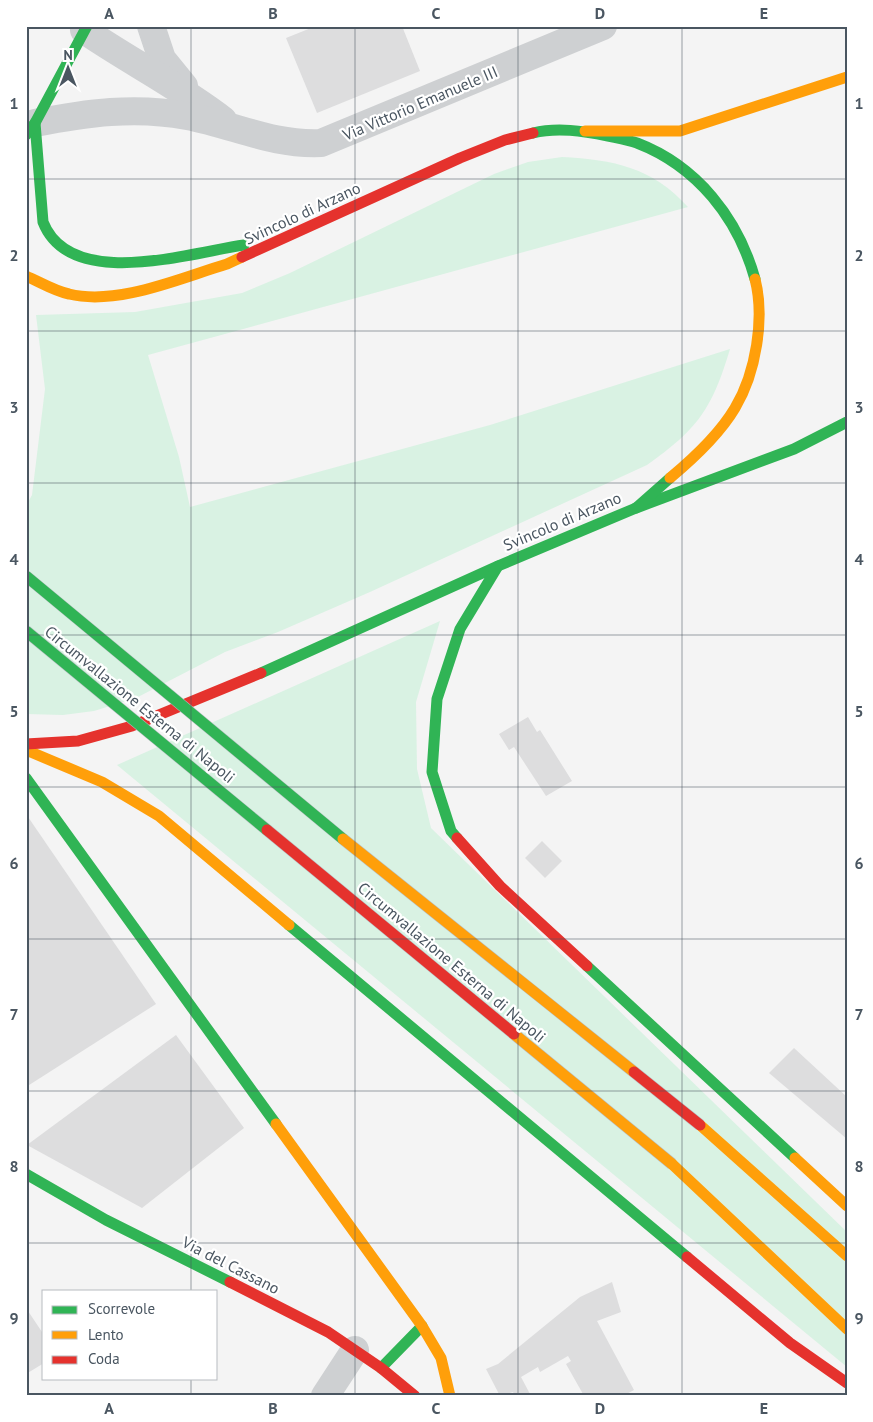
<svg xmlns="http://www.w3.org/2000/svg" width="873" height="1422" viewBox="0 0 873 1422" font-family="'PT Sans',sans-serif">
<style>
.green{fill:#d9f2e3}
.building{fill:#ddddde}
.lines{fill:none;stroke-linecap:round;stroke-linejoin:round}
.street{stroke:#ced0d2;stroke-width:28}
.fast{stroke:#30b455;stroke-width:11}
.slow{stroke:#ff9f0a;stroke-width:11}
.jam{stroke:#e5322d;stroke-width:11}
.fast-bridge-casing{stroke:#b9bec3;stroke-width:12;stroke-linecap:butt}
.slow-bridge-casing{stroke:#b9bec3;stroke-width:12;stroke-linecap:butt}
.jam-bridge-casing{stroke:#b9bec3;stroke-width:12;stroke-linecap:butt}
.fast-bridge{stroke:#30b455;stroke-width:11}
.slow-bridge{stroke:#ff9f0a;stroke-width:11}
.jam-bridge{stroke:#e5322d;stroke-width:11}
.grid{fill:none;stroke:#4a5661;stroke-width:1;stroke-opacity:0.55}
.labels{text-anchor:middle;stroke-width:4.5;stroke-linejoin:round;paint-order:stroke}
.street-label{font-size:16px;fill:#4a5661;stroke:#fff}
.neatline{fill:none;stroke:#4a5661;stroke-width:2}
.grid-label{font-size:16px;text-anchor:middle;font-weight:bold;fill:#4a5661}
</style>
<rect width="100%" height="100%" fill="#f4f4f4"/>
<g class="green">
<path d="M 562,157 C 614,160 652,167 688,207 L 148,355 L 179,457 L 190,507 L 490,425 L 730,349 C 712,409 698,429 647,465 L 370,592 L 278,632 L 225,652 L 136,698 L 94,711 L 63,715 L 26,714 L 26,506 L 32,495 L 45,389 L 36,315 L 135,312 L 242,293 L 290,273 L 494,174 L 528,162 Z"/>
<path d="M 440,621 L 416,702 L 417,769 L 431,828 L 847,1232 L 847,1367 L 117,765 Z"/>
</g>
<g class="building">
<path d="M 316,26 L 402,26 L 420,71 L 317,113 L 286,38 Z"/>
<path d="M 528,717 L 537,732 L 540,730 L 572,781 L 546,796 L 514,747 L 509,750 L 499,734 Z"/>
<path d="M 26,814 L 156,1004 L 26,1087 Z"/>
<path d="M 542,841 L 562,861 L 545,878 L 525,858 Z"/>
<path d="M 176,1035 L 244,1128 L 142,1208 L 27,1145 Z"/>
<path d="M 794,1048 L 847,1097 L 847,1139 L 769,1073 Z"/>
<path d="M 612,1282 L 621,1312 L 597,1321 L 634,1390 L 623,1396 L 579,1396 L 583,1394 L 566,1364 L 571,1361 L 568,1356 L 540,1372 L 538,1367 L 521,1377 L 530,1394 L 515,1396 L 513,1392 L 500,1396 L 486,1369 L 498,1364 L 580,1297 Z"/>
<path d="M 26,1308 L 44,1335 L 44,1363 L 26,1374 Z"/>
</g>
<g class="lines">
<g class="street">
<path d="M 151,26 L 162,59 L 184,86"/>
<path d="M 84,30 C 129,61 179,86 223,120"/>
<path d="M 35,123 C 86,113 135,106 187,116 C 235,125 271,145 321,143 L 603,26"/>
<path d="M 325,1396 L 355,1350"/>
</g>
<g class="fast">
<path d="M 35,123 L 43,222 C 70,291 189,253 244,245"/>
<path d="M 533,133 C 557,127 583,131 608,136 C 617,138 628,140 637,143 C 697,166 738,218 755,279"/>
<path d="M 26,135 L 35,123 L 87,26"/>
<path d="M 636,508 L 794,449 L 847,422"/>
<path d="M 261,673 L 498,566 L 636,508 L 670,478"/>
<path d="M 26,778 L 276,1124"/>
<path d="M 457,838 L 451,831 L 432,772 L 437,699 L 460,629 L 498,566"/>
<path d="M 289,925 L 687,1257"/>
<path d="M 587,966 L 795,1158"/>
<path d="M 26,1174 L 106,1220 L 230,1282"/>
<path d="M 381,1368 L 422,1326"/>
</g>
<g class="slow">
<path d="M 585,131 L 680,131 L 847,77"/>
<path d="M 26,276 C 40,282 54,291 69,294 C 118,306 180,278 227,264 L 242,257"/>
<path d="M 670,478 C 694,458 719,435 735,408 C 756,373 765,318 755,279"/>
<path d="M 26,750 L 102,782 L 159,816 L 289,925"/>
<path d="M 276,1124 L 422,1326 L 441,1358 L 450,1396"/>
<path d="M 700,1125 L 847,1256"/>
<path d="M 795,1158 L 847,1206"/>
<path d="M 672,1164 L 847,1329"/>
</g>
<g class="jam">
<path d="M 242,257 L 460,158 L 505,140 L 533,133"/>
<path d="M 26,744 L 78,741 L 132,726 L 261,673"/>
<path d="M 457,838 L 500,886 L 587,966"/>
<path d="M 687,1257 L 790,1343 L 847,1383"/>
<path d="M 230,1282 L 328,1332 L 381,1368 L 415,1396"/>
</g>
<defs>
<g id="fast-bridge">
<path d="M 26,576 L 343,839"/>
<path d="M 26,631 L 267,830"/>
</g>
<g id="slow-bridge">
<path d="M 343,839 L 634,1072"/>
<path d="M 514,1034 L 672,1164"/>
</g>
<g id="jam-bridge">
<path d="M 267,830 L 514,1034"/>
<path d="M 634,1072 L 700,1125"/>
</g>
</defs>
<use href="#fast-bridge" class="fast-bridge-casing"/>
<use href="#slow-bridge" class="slow-bridge-casing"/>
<use href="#jam-bridge" class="jam-bridge-casing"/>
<use href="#fast-bridge" class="fast-bridge"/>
<use href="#slow-bridge" class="slow-bridge"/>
<use href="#jam-bridge" class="jam-bridge"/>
</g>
<path class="grid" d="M 191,26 L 191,1291M 355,26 L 355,1396M 518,26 L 518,1396M 682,26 L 682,1396M 26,179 L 847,179M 26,331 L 847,331M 26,483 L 847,483M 26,635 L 847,635M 26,787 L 847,787M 26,939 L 847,939M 26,1091 L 847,1091M 26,1243 L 847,1243M 191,1378 L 191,1396"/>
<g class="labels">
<g class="street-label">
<text transform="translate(420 103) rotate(-23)" y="6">Via Vittorio Emanuele III</text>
<text transform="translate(302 213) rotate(-25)" y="6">Svincolo di Arzano</text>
<text transform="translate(562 521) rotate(-23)" y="6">Svincolo di Arzano</text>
<text transform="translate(140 704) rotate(39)" y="6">Circumvallazione Esterna di Napoli</text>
<text transform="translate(452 962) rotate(40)" y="6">Circumvallazione Esterna di Napoli</text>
<text transform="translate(231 1265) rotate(27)" y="6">Via del Cassano</text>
</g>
</g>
<rect width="873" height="1422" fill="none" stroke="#ffffff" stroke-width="55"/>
<rect x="42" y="1290" width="175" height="90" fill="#ffffff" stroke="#b7bbc0"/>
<rect x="52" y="1306" width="25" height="8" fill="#30b455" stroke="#b7bbc0"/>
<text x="88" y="1314" font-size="15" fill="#4a5661">Scorrevole</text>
<rect x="52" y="1331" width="25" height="8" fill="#ff9f0a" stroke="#b7bbc0"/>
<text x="88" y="1340" font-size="15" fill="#4a5661">Lento</text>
<rect x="52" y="1356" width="25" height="8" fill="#e5322d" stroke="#b7bbc0"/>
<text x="88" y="1364" font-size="15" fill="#4a5661">Coda</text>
<g transform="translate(68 68)" stroke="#ffffff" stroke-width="4" paint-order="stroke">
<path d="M0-4L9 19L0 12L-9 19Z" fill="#4a5661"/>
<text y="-8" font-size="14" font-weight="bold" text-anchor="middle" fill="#4a5661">N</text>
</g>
<rect x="28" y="28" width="818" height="1366" class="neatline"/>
<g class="grid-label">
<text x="109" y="19">A</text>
<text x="273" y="19">B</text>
<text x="436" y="19">C</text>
<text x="600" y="19">D</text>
<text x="764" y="19">E</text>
<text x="14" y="109">1</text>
<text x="859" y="109">1</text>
<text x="14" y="261">2</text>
<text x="859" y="261">2</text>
<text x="14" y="413">3</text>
<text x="859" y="413">3</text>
<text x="14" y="565">4</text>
<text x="859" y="565">4</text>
<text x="14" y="717">5</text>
<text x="859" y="717">5</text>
<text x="14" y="869">6</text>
<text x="859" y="869">6</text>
<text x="14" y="1020">7</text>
<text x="859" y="1020">7</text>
<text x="14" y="1172">8</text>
<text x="859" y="1172">8</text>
<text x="14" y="1324">9</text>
<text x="859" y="1324">9</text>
<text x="109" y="1414">A</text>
<text x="273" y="1414">B</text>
<text x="436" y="1414">C</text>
<text x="600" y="1414">D</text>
<text x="764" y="1414">E</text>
</g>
</svg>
